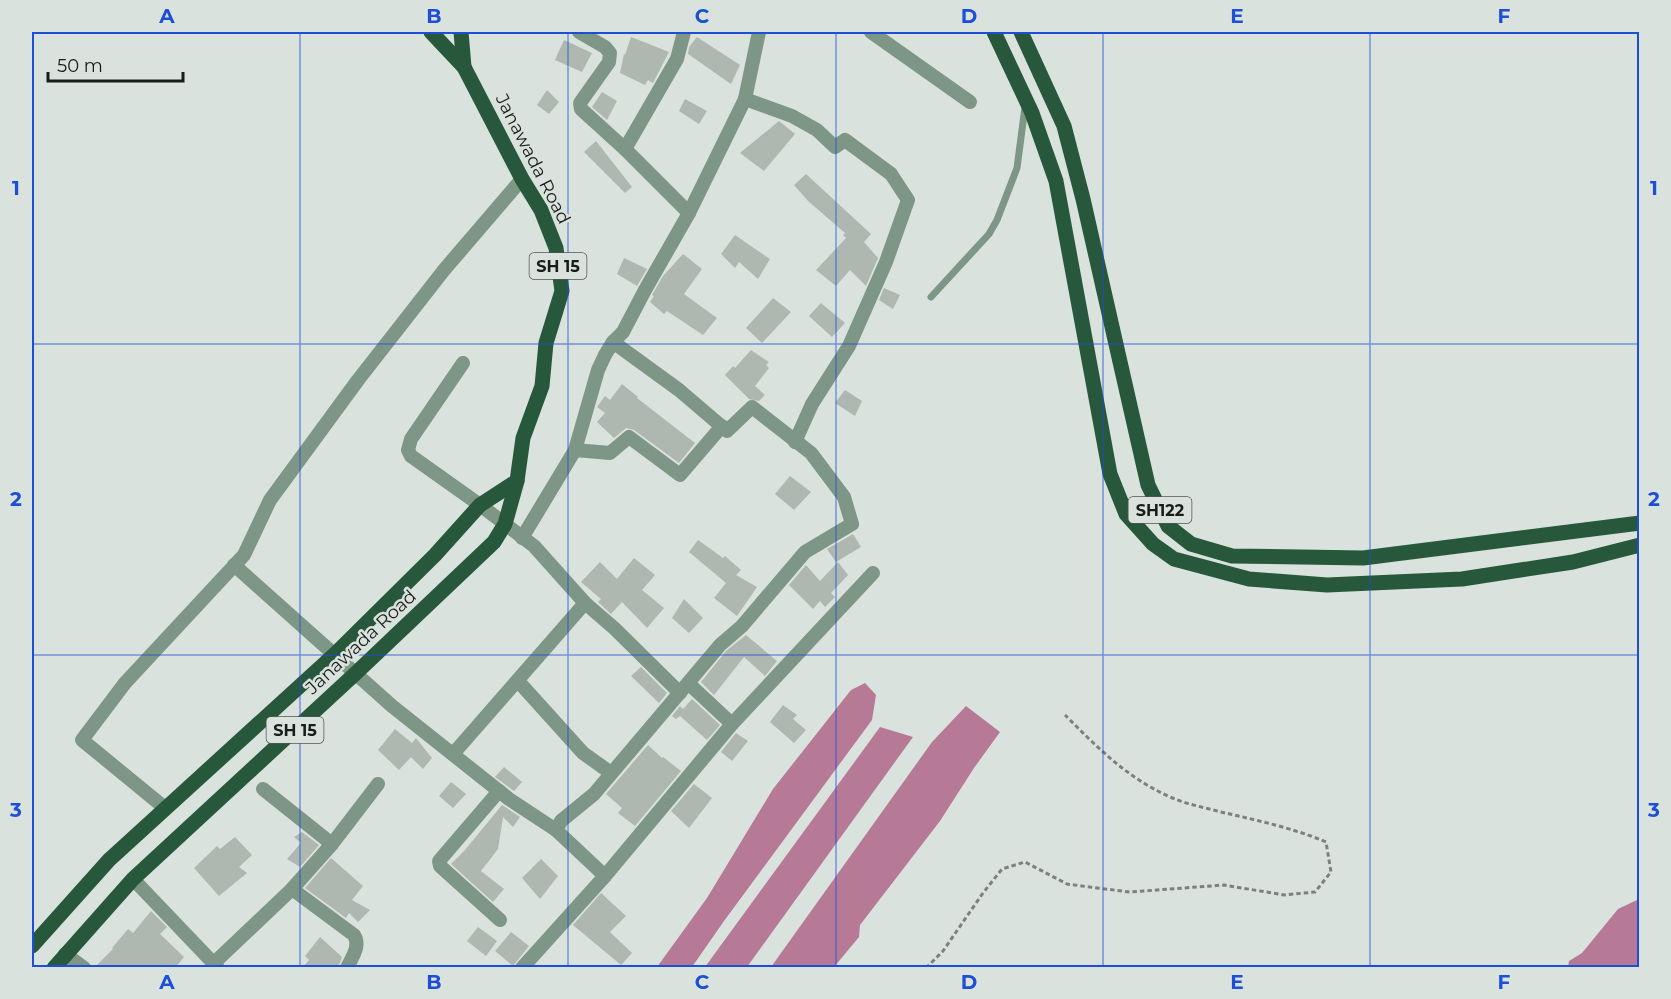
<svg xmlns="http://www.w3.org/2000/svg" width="1671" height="999" viewBox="0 0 1671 999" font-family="Montserrat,sans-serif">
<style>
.water{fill:#b67a97}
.building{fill:#afb7b1}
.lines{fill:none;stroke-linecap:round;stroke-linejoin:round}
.path{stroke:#7c817e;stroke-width:3;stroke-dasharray:4.5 3;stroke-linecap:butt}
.service{stroke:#7d9685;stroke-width:7}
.minor{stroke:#7d9685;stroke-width:14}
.primary{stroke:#28583c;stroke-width:15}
.grid{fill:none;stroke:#1d4ed8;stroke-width:1.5;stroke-opacity:0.55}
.labels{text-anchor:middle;stroke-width:5;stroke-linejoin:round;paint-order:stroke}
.shield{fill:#dae2dd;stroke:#535754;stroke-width:1.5}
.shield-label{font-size:16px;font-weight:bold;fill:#191c1a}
.street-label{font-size:18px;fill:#191c1a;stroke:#dae2dd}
.neatline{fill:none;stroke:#1d4ed8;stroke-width:2}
.grid-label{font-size:20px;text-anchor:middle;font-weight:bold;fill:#1d4ed8}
</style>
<rect width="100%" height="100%" fill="#dae2dd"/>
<g class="water">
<path d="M 865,683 L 876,695 L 872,720 L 724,921 L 692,967 L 657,967 L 707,898 L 773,789 L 851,690 Z"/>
<path d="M 966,706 L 1000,732 L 974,768 L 940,821 L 860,925 L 859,937 L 834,967 L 771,967 L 932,742 Z"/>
<path d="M 880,727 L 913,737 L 747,967 L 705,967 Z"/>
<path d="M 1639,899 L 1639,967 L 1568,967 L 1569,961 L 1582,953 L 1618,909 Z"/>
</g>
<g class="building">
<path d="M 631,37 L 669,52 L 653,83 L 648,80 L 645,85 L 620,73 L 624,54 L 625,55 Z"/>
<path d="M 697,37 L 740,65 L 731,84 L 688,54 L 689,47 Z"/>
<path d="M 564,40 L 592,53 L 582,72 L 555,60 Z"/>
<path d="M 547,90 L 559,102 L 549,114 L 537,105 Z"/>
<path d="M 602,92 L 617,101 L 607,120 L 592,107 Z"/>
<path d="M 685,99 L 707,111 L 699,124 L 679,111 Z"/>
<path d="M 779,121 L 795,134 L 764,171 L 740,153 Z"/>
<path d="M 596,141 L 632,187 L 625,193 L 584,152 Z"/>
<path d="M 806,174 L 871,234 L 864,242 L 878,258 L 866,286 L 850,270 L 836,286 L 816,270 L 846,238 L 843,235 L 845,233 L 808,201 L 794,185 Z"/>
<path d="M 735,235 L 770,259 L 758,279 L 739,262 L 735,268 L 721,254 Z"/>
<path d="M 683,254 L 702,269 L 684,294 L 717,318 L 703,335 L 667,311 L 664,314 L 650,302 L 654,296 L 652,295 L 663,276 Z"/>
<path d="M 624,258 L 647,269 L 637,286 L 617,274 Z"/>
<path d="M 884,288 L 900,295 L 893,309 L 879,300 Z"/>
<path d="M 773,298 L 791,312 L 762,343 L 746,328 Z"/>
<path d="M 821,303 L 845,323 L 832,337 L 809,316 Z"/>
<path d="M 751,350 L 769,362 L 766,365 L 769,368 L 755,386 L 765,395 L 759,401 L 749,399 L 725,375 L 733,366 L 735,368 Z"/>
<path d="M 622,384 L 638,397 L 637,398 L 695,443 L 679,463 L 634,430 L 626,428 L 614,438 L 597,422 L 605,413 L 597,407 L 605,396 L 610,400 Z"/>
<path d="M 845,390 L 862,401 L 855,416 L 835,403 Z"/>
<path d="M 790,476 L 811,492 L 794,510 L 775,494 Z"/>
<path d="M 853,534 L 861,547 L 836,562 L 827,549 Z"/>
<path d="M 698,540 L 723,558 L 725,556 L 741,570 L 736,575 L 757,587 L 737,616 L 714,598 L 726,583 L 689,552 Z"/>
<path d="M 634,558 L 655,575 L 642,590 L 664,608 L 647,628 L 622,602 L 611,614 L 598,602 L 601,599 L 581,582 L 600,562 L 617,579 Z"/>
<path d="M 838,562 L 848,575 L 831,593 L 835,597 L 825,607 L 820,601 L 813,609 L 789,585 L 806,565 L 820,581 Z"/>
<path d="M 684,599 L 703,618 L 689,633 L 672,618 Z"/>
<path d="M 746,635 L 777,661 L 765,676 L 744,657 L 714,695 L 701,682 L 726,651 Z"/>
<path d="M 641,667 L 667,693 L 659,703 L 631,676 Z"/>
<path d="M 692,699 L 720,725 L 707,740 L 680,716 L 676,719 L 672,716 L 680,706 L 683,709 Z"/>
<path d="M 783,705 L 797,715 L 793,719 L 806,730 L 794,743 L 770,722 Z"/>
<path d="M 395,729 L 412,743 L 416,738 L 432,758 L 423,769 L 411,757 L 399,770 L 378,750 Z"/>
<path d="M 736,733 L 748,741 L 732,761 L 721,752 Z"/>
<path d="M 648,745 L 662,758 L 663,757 L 681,771 L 635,826 L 618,813 L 622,808 L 606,794 Z"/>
<path d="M 504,767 L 522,782 L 514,791 L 495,777 Z"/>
<path d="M 451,782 L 466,794 L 453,808 L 439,796 Z"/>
<path d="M 694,784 L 712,798 L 689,828 L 671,811 Z"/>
<path d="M 502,805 L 520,817 L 513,827 L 503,817 L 498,849 L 481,871 L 504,889 L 493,902 L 451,864 L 465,850 Z"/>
<path d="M 302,832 L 319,845 L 300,867 L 287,859 L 301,843 L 294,837 Z"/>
<path d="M 235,837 L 252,855 L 239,867 L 247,873 L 219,896 L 194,868 L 217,846 L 220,849 Z"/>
<path d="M 331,858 L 363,886 L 352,900 L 370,910 L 358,922 L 349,913 L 346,918 L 305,888 Z"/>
<path d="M 541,859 L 558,876 L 540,899 L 522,878 Z"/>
<path d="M 601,893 L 626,916 L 610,932 L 632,953 L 621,965 L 573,925 Z"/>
<path d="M 151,911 L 167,927 L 160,934 L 184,957 L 175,968 L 94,968 L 113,949 L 112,948 L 128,929 L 133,933 Z"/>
<path d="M 478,927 L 497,941 L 486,956 L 467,941 Z"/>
<path d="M 511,932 L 529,946 L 513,966 L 495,951 Z"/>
<path d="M 320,937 L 342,957 L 340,963 L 336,968 L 302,968 L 309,960 L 305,956 Z"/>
</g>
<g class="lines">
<path class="path" d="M 926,968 L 943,951 L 983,893 L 1002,869 L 1025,862 L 1067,884 L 1097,888 L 1130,892 L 1224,885 L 1284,895 L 1315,892 L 1331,872 L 1326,842 C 1293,828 1256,820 1221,812 C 1203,807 1185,804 1168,796 C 1126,777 1097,747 1065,715"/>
<path class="service" d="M 931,297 L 989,234 L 997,220 L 1017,168 L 1025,107"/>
<g class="minor">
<path d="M 579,32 L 605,47 L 610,53 L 609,62 L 580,103 L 581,109 L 625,149 L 689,213"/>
<path d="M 871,32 L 970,102"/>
<path d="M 745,99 L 792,116 L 817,130 L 835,147 L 845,140 L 891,174 L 908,200 L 886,262 L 849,346 L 812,404 L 795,442"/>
<path d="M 625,149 L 677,59 L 684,32"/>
<path d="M 613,342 L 679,390 L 727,431 L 752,407 L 811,453 L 844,497 L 852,524 L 805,552 L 742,626 L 720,645 L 688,683"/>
<path d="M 463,363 L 411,439 L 408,450 L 411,456 L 480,505 L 534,546 L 585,603 L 614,628 L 680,693"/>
<path d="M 575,450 L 610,453 L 629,437 L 680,475 L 722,426"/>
<path d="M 522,538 L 575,450 L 598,370 L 605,355 L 613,342 L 623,332 L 645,290 L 689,213 L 745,99 L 759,32"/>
<path d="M 234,565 L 392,706 L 509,799 L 556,830 L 561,821 L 594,794 L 688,683 L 732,724"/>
<path d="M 518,681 L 583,753 L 611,773"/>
<path d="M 453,754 L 585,603"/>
<path d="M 263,789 L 332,844"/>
<path d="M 499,791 L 439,861 L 440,866 L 500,920"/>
<path d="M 165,808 L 82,740 L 125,683 L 244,555 L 270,500 L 358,380 L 444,270 L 522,179"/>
<path d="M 605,876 L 732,724 L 873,573"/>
<path d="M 133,879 L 218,968"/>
<path d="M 292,889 L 354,935 C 361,946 352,957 347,968"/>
<path d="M 65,954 L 84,968"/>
<path d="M 214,963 L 292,889 L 332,844 L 378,784"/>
<path d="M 522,968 L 605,876 L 556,830"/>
</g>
<g class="primary">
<path d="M 461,32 L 464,67"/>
<path d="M 994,32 L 1032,113 L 1056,181 L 1110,474 L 1126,514 L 1153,544 L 1174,559 L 1249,579 L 1327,585 L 1462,579 L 1573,562 L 1640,545"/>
<path d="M 1021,32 L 1064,126 L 1083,199 L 1148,485 L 1168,526 L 1191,544 L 1232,556 L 1363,558 L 1640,523"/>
<path d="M 32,946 L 109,860 L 335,654 L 435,555 L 480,505 L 517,481"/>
<path d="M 54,968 L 133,879 L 356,673 L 494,542 L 505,524 L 517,481 L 523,438 L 542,386 L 546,343 L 562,291 L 556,248 L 541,210 L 522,179 L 464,67 L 431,32"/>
</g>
</g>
<path class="grid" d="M 300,32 L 300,968M 568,32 L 568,968M 836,32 L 836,968M 1103,32 L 1103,968M 1370,32 L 1370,968M 32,344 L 1640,344M 32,655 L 1640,655"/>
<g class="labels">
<g class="shield">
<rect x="529.5" y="253" width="57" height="26" rx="4.5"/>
<rect x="1128.5" y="497" width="63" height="26" rx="4.5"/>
<rect x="266.5" y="717" width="57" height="26" rx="4.5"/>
</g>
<g class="shield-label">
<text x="558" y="272">SH 15</text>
<text x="1160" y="516">SH122</text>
<text x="295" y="736">SH 15</text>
</g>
<g class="street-label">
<text transform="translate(533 159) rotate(63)" y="6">Janawada Road</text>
<text transform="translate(361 642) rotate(-43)" y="6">Janawada Road</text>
</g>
</g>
<rect width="1671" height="999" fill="none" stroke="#dae2dd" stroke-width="66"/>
<path d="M48 72v9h135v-9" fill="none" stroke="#191c1a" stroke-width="3"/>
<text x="57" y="72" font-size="18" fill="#191c1a" stroke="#dae2dd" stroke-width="4.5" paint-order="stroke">50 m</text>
<rect x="33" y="33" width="1605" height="933" class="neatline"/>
<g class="grid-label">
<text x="167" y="23">A</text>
<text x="434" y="23">B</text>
<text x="702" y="23">C</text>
<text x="969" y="23">D</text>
<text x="1237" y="23">E</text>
<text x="1504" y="23">F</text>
<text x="16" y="195">1</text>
<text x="1654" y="195">1</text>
<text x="16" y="506">2</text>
<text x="1654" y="506">2</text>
<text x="16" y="817">3</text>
<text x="1654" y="817">3</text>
<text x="167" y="989">A</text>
<text x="434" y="989">B</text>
<text x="702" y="989">C</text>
<text x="969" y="989">D</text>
<text x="1237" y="989">E</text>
<text x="1504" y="989">F</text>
</g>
</svg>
